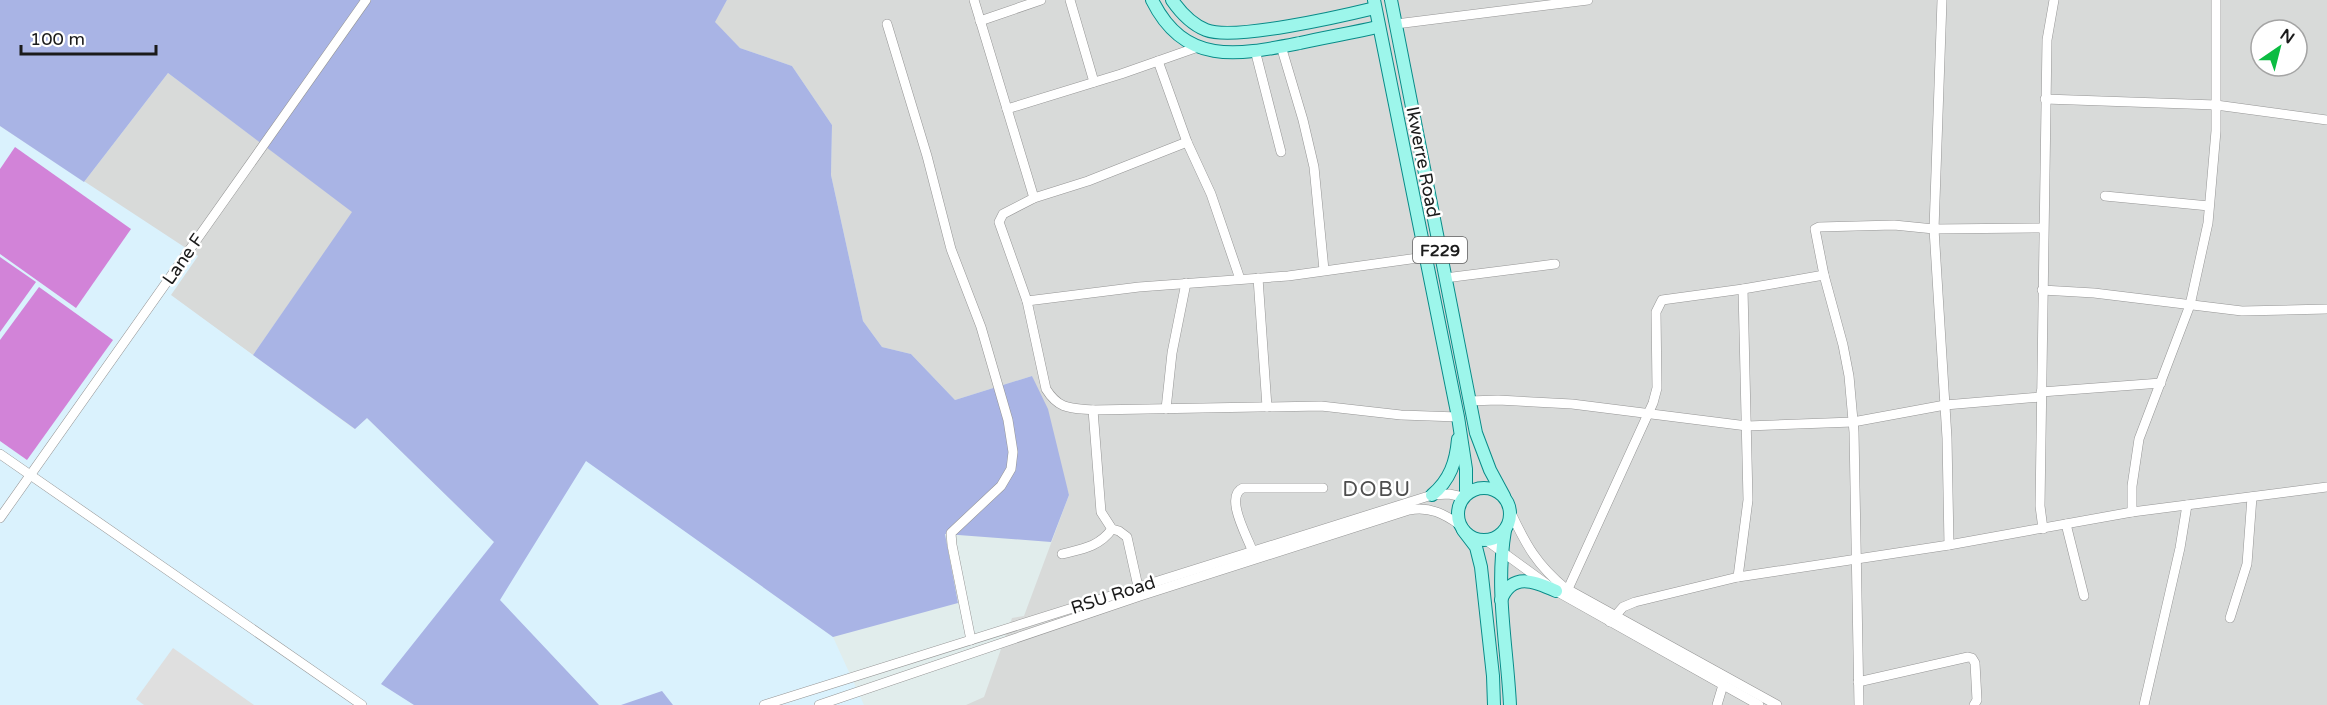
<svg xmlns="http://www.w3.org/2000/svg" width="2327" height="705" viewBox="0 0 2327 705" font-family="'Varela Round',sans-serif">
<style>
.residential{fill:#d8dad9;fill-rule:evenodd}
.education{fill:#daf2fd}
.grass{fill:#a9b4e5}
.pitch{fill:#d283d8}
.parking{fill:#dfdfdf}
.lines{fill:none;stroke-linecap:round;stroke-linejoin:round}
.minor-casing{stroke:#959595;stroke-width:10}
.major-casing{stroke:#088b88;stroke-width:14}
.minor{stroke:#fff;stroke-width:9}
.major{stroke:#9df6eb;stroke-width:12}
.labels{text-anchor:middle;stroke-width:5;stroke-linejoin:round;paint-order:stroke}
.shield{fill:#fff;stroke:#5f5f5f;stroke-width:1.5}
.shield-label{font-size:16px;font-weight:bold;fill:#1b1b1b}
.street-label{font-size:18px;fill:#1b1b1b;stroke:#fff}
.quarter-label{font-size:21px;letter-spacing:1.5px;fill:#4e4e4e;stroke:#fff}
</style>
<rect width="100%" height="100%" fill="#e1edec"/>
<g class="residential">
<path d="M 727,0 L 2327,0 L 2327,705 L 966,705 L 984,697 L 1012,618 L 1024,616 L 1069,495 L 1032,376 L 955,400 L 911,354 L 882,347 L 863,321 L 831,175 L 832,125 L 792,66 L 740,48 L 714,22 ZM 2261,30 L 2297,30 L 2297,66 L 2261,66 Z"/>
<path d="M 168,73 L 353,212 L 253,355 L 170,295 L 197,256 L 84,182 Z"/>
</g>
<path class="education" d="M 0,126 L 198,256 L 171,295 L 354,429 L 367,418 L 519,566 L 586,460 L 833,637 L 864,705 L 0,705 Z"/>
<g class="grass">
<path d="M 0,0 L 727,0 L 715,22 L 740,48 L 792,66 L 832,125 L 831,175 L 863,321 L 882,347 L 911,354 L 955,400 L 1032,376 L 1048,409 L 1069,495 L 1051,542 L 945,534 L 958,603 L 833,637 L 586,461 L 500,600 L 599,705 L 414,705 L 381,684 L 494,542 L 367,418 L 355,429 L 253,355 L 352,212 L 168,73 L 84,182 L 0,126 Z"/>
<path d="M 662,691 L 673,705 L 621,705 Z"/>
</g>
<g class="pitch">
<path d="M 15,147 L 131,229 L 76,308 L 0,254 L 0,169 Z"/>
<path d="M 0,257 L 36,282 L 0,332 Z"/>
<path d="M 39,287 L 113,340 L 27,460 L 0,441 L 0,340 Z"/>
</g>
<path class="parking" d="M 173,648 L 254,705 L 144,705 L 136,699 Z"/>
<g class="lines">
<defs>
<g id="minor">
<path d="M 974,0 L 1034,198"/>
<path d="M 1070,0 L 1094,82"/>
<path d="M 1942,0 L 1934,229 L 1947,438 L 1949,545"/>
<path d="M 980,21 L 1041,0"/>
<path d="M 887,24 L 927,156 L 951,249 L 981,327 L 1008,420 L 1013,452 L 1011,469 L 1001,486 L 951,533 L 952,545 L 971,640"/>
<path d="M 1396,24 L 1588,0"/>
<path d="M 1281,46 L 1303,120 L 1314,167 L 1324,270"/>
<path d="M 1255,50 L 1281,152"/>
<path d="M 1158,61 L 1187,142 L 1211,194 L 1240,279"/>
<path d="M 2045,99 L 2216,105 L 2327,120"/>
<path d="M 1007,109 L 1121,74 L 1198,47"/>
<path d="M 1187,142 L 1088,181 L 1034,198 L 1003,214 L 999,222 L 1027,301 L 1046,389 C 1059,410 1071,408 1093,410 L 1321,406 L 1401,415 L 1458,417"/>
<path d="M 2105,196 L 2209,206"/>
<path d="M 1258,278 L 1267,407"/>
<path d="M 1445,278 L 1555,264"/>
<path d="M 2042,290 L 2094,293 L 2242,311 L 2327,309"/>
<path d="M 1027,301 L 1139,287 L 1288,276 L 1425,257"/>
<path d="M 2041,392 L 2161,383"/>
<path d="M 1469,401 L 1498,400 L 1572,404 L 1747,426 L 1853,422 L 1945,405 L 2041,397"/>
<path d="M 1166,409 L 1172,353 L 1186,283"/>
<path d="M 1093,410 L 1101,512 L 1112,529 L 1119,531 L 1127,537 L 1139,591"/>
<path d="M 0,454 L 362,705"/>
<path d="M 2132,512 L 2132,486 L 2139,439 L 2190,305 L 2208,223 L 2216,131 L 2216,0"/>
<path d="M 1511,513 C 1526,545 1537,565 1565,588 L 1777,705"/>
<path d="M 0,518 L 366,0"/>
<path d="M 2066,524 L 2084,596"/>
<path d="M 2043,529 L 2040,506 L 2047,40 L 2054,0"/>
<path d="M 1486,540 L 1556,591 L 1759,705"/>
<path d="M 1252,550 C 1247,536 1224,496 1243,488 L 1323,488"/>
<path d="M 1062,554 C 1082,549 1099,547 1112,529"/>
<path d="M 1738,577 L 1748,500 L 1743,289"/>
<path d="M 1568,589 L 1653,403 L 1657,388 L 1656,312 L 1662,300 L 1743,289 L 1824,275"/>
<path d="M 2230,618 L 2247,564 L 2252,497"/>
<path d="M 1610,622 L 1623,607 L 1635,602 L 1738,577 L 1949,545 L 2132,512 L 2327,487"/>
<path d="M 1858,682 L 1968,657 L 1972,658 L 1975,663 L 1977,700 L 1974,705"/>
<path d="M 764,705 L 1432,495 L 1449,494 L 1463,497"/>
<path d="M 819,705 L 1140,596 L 1409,510 C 1430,506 1444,514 1460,525"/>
<path d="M 1717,705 L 1723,685"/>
<path d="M 1859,705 L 1854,432 L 1849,376 L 1843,345 L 1824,275 L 1815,229 L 1819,227 L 1894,225 L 1934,229 L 2043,228"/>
<path d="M 2144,705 L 2180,548 L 2187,505"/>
</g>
<g id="major">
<path d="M 1152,0 C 1185,67 1239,55 1300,43 C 1326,37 1352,33 1377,27"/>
<path d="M 1172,0 C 1181,13 1191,24 1206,30 C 1234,41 1342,16 1375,8"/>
<path d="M 1374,0 L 1458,417 L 1466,469 L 1466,494"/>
<path d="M 1391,0 L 1476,433 L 1490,470 L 1504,496"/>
<circle cx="1484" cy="514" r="26"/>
<path d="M 1432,495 C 1450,480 1456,462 1458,439"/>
<path d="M 1463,530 L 1476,547 L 1481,567 L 1493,676 L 1494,705"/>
<path d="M 1505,530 C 1495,590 1507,645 1510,705"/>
<path d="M 1501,600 C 1512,572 1534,581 1556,591"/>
</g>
</defs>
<use href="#minor" class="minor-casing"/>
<use href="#major" class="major-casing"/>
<use href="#minor" class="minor"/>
<use href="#major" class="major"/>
</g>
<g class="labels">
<rect class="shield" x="1413" y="237" width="54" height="26" rx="4.5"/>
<g class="shield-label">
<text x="1440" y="256">F229</text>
</g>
<g class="street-label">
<text transform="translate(1423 162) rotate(79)" y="6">Ikwerre Road</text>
<text transform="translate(183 259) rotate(-55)" y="6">Lane F</text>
<text transform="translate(1113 595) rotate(-18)" y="6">RSU Road</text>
</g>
<g class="quarter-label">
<text x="1377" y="496">DOBU</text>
</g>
</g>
<g transform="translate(2279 48) rotate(35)"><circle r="28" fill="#ffffff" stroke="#a4a4a4" stroke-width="1.5"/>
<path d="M0-4.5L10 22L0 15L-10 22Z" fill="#0bbc42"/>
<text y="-9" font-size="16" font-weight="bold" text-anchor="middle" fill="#1b1b1b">N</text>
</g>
<path d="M21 45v9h135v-9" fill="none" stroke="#1b1b1b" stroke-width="3"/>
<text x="30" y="45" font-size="18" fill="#1b1b1b" stroke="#ffffff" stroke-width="4.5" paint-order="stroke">100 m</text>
</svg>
